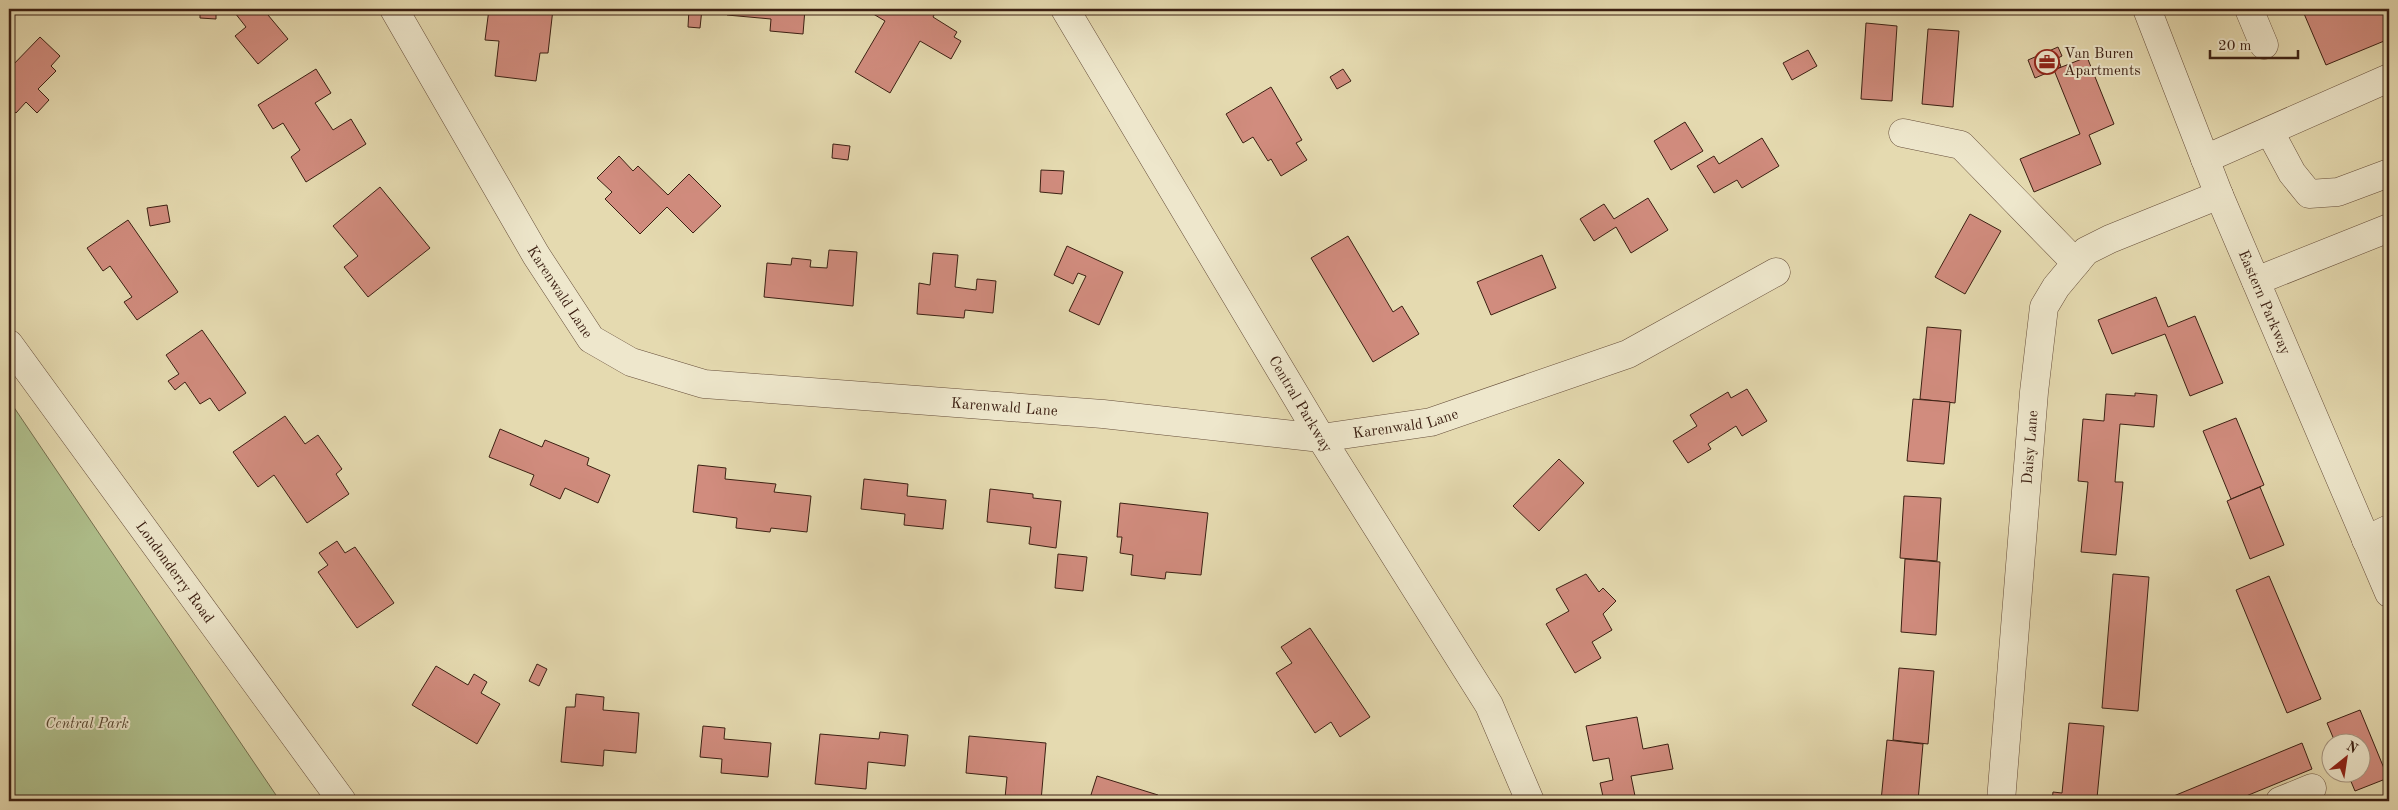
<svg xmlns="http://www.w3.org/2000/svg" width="2398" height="810" viewBox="0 0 2398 810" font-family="'Old Standard TT',serif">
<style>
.green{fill:#b0c18e;stroke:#767050}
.building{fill:#d18c7e;stroke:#3c2013}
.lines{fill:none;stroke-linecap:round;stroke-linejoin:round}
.minor-casing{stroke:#664e3a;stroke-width:29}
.minor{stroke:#eee7cc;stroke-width:28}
.labels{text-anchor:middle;stroke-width:4;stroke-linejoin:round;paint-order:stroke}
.poi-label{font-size:15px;fill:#3c2013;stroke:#eee7cc;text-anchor:start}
.street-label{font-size:15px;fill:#3c2013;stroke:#eee7cc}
.park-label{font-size:15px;font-style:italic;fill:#594832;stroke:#eee7cc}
</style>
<rect width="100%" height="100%" fill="#e5dab0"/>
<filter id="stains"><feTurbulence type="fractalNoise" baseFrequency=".004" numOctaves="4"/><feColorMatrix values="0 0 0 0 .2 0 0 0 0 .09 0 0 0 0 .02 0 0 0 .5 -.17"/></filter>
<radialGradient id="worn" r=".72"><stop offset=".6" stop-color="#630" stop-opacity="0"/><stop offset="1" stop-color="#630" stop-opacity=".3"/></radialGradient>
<path class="green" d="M 9,400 L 280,801 L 9,801 Z"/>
<g class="building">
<path d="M 157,9 L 263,9 L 288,39 L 258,64 L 235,36 L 246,27 L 235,13 L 216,12 L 216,19 L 200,18 L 200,11 Z"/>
<path d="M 489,9 L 553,9 L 548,53 L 540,53 L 536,81 L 495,76 L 499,41 L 485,40 Z"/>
<path d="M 689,9 L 702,9 L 700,28 L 688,27 Z"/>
<path d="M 728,9 L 805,9 L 803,34 L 770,31 L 771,19 L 727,15 Z"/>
<path d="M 865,9 L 928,9 L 935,13 L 933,17 L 957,32 L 954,37 L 961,41 L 951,59 L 920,41 L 890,93 L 855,72 L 885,21 Z"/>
<path d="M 2302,9 L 2389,9 L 2389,39 L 2326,65 Z"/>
<path d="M 1866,23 L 1897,26 L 1892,101 L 1861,99 Z"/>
<path d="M 1928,29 L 1959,31 L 1953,107 L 1922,104 Z"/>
<path d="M 40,37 L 60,56 L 51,66 L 56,71 L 38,89 L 49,100 L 37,113 L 26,102 L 16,113 L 10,108 L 9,110 L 9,69 Z"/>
<path d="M 2058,47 L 2062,56 L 2058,58 L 2061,67 L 2035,78 L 2028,60 Z"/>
<path d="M 1808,50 L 1817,66 L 1792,80 L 1783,63 Z"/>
<path d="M 2087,57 L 2114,124 L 2089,135 L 2101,164 L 2034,192 L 2020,159 L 2080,134 L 2054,70 Z"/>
<path d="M 316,69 L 331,93 L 315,103 L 333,130 L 351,119 L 366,144 L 306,182 L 291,157 L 300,150 L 283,123 L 273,129 L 258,105 Z"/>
<path d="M 1343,69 L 1351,81 L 1337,89 L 1330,77 Z"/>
<path d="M 1271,87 L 1302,140 L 1296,143 L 1307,160 L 1281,176 L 1271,159 L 1268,161 L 1253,137 L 1243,143 L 1226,114 Z"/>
<path d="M 1685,122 L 1703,151 L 1671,170 L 1654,141 Z"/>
<path d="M 1762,138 L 1779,166 L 1742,188 L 1737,180 L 1714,193 L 1697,166 L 1714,156 L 1719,164 Z"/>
<path d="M 833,144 L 850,146 L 848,160 L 832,158 Z"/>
<path d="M 619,156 L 633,171 L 638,166 L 668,195 L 689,174 L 721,206 L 693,233 L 667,207 L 640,234 L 605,199 L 612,192 L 597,178 Z"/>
<path d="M 1041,170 L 1064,171 L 1062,194 L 1040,192 Z"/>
<path d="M 380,187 L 430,248 L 368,297 L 344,267 L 358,256 L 333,226 Z"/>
<path d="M 1648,198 L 1668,230 L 1631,253 L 1616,227 L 1594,241 L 1580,219 L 1604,204 L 1614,219 Z"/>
<path d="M 167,205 L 170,222 L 150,226 L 147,208 Z"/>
<path d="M 1970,214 L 2001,231 L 1965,294 L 1935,277 Z"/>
<path d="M 128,220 L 178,292 L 137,320 L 124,302 L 132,297 L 110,266 L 103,271 L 87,248 Z"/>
<path d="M 1348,236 L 1393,312 L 1402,306 L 1419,334 L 1373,362 L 1311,258 Z"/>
<path d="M 1067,246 L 1123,272 L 1099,325 L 1069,311 L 1086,276 L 1078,273 L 1073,284 L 1054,275 Z"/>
<path d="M 829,250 L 857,252 L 853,306 L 764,297 L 767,263 L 791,265 L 792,258 L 811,260 L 810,267 L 827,268 Z"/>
<path d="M 933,253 L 958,255 L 955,287 L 976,290 L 977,279 L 996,281 L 993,313 L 965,310 L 964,318 L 917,314 L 919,283 L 930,285 Z"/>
<path d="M 1542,255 L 1556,288 L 1491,315 L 1477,282 Z"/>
<path d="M 2156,297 L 2168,327 L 2195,316 L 2223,383 L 2190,396 L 2165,334 L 2112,354 L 2098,320 Z"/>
<path d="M 1927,327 L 1961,330 L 1955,403 L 1920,399 Z"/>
<path d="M 202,330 L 246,393 L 219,411 L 210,398 L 200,404 L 185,382 L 175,390 L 168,381 L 179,374 L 166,355 Z"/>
<path d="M 1747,389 L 1767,421 L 1742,436 L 1736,426 L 1708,444 L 1711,449 L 1688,463 L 1673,441 L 1697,426 L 1690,415 L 1728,392 L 1731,398 Z"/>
<path d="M 2135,393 L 2157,395 L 2154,427 L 2120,424 L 2115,482 L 2123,482 L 2116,555 L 2081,552 L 2088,482 L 2078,481 L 2083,419 L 2104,421 L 2106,394 L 2135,396 Z"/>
<path d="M 1913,399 L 1950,402 L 1944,464 L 1907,461 Z"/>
<path d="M 285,416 L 305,444 L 318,435 L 342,469 L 336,474 L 349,494 L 307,523 L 274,475 L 258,487 L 233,452 Z"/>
<path d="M 2236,418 L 2264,485 L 2231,499 L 2203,431 Z"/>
<path d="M 500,429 L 542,447 L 545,440 L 589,458 L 587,465 L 610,475 L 598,503 L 565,488 L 560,499 L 530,485 L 534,475 L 489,457 Z"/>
<path d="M 1559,459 L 1584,483 L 1539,531 L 1513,506 Z"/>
<path d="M 698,465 L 726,468 L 725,479 L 776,484 L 774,492 L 811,496 L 807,532 L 771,528 L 770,532 L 736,528 L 737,518 L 693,512 Z"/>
<path d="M 864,479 L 908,484 L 907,496 L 946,500 L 943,529 L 904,525 L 905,514 L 861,509 Z"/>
<path d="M 2260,487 L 2284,545 L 2250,559 L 2227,501 Z"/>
<path d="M 990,489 L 1033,494 L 1033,498 L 1061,501 L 1056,548 L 1029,544 L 1031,527 L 987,522 Z"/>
<path d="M 1904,496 L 1941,498 L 1937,561 L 1900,558 Z"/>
<path d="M 1120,503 L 1208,513 L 1201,575 L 1166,572 L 1165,579 L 1131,575 L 1133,555 L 1120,553 L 1122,537 L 1117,537 Z"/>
<path d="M 337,541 L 345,553 L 355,547 L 394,603 L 357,628 L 318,572 L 328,565 L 319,553 Z"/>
<path d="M 1058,554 L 1087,557 L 1083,591 L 1055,588 Z"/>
<path d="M 1905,559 L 1940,562 L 1936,635 L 1901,632 Z"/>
<path d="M 1586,574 L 1599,592 L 1603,588 L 1616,601 L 1603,614 L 1612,630 L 1592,642 L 1601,658 L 1575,673 L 1546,624 L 1569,611 L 1556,589 Z"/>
<path d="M 2113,574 L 2149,577 L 2138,711 L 2102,708 Z"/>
<path d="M 2269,576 L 2321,699 L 2287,713 L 2236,590 Z"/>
<path d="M 1310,628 L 1370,717 L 1340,737 L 1331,722 L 1315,733 L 1276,673 L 1292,663 L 1281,647 Z"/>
<path d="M 537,664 L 547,669 L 539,686 L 529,681 Z"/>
<path d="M 436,666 L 468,685 L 474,674 L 487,682 L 481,693 L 500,704 L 477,744 L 412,705 Z"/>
<path d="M 1899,668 L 1934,671 L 1928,744 L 1893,740 Z"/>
<path d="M 576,694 L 604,697 L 603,710 L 639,713 L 636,753 L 604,750 L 603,766 L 561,762 L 566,707 L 575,707 Z"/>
<path d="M 2360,710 L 2388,778 L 2355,791 L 2347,772 L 2360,772 L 2360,742 L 2335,742 L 2327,723 Z"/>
<path d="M 1637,717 L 1643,749 L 1668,744 L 1673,769 L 1631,776 L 1636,801 L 1604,801 L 1600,783 L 1613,780 L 1609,758 L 1593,761 L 1586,726 Z"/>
<path d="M 2069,723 L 2104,726 L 2097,798 L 2090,798 L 2090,801 L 2052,801 L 2053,792 L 2062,793 Z"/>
<path d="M 703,726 L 725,728 L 724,739 L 771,743 L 768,777 L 721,773 L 722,759 L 700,757 Z"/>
<path d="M 880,732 L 908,735 L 905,766 L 868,762 L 866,789 L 815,784 L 820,734 L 879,739 Z"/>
<path d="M 969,736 L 1046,743 L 1041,801 L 1005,798 L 1007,777 L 966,773 Z"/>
<path d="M 1887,740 L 1923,744 L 1918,801 L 1881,801 Z"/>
<path d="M 2302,743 L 2312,769 L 2234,801 L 2164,800 Z"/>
<path d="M 1097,776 L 1158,795 L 1156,801 L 1089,801 Z"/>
</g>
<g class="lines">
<defs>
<g id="minor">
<path id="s1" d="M 394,9 L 536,255 L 591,339 L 631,362 L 704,384 L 1103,414 L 1321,438 L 1431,422 L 1628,354 L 1776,272"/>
<path id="s2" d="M 1065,9 L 1321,438 L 1489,705 L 1530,801"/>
<path id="s3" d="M 2147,9 L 2219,195 L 2389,593"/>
<path d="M 2249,9 L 2264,45"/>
<path d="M 2270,132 L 2292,173 L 2309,194 L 2338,192 L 2389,173"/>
<path d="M 1903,133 L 1961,145 L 2076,263"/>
<path d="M 2205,159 L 2389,78"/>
<path d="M 2256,281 L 2389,228"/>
<path id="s4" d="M 9,344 L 342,801"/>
<path d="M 2366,540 L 2389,529"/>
<path id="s5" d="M 2001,801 L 2034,392 L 2044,307 L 2056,287 L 2086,251 L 2110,239 L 2219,195"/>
<path d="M 2280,801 L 2312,788"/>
</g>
</defs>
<use href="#minor" class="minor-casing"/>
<use href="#minor" class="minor"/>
</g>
<defs>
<symbol id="office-ring" viewBox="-11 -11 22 22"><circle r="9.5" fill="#eee7cc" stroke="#8f2418" stroke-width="1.5"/><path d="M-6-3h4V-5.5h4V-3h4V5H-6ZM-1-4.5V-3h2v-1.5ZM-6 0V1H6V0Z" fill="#8f2418"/></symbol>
</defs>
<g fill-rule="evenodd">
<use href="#office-ring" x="2033" y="48" width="28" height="28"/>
</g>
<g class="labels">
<g class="poi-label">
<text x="2064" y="58">Van Buren<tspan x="2064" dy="17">Apartments</tspan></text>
</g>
<g class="street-label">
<text dy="5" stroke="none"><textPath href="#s1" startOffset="328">Karenwald Lane</textPath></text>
<text dy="5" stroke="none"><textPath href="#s3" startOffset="316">Eastern Parkway</textPath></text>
<text dy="5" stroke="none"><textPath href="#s2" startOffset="460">Central Parkway</textPath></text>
<text dy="5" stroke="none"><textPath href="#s1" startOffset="808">Karenwald Lane</textPath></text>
<text dy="5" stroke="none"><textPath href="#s1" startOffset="1212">Karenwald Lane</textPath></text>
<text dy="5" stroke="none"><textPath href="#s5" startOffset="355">Daisy Lane</textPath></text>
<text dy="5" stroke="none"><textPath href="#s4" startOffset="282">Londonderry Road</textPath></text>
</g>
<g class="park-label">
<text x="87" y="728">Central Park</text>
</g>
</g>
<rect width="2398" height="810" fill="none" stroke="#e5dab0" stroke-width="30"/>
<rect x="10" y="10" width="2378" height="790" fill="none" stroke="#3c2013" stroke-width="2.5"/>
<rect x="15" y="15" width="2368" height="780" fill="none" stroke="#3c2013"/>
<g transform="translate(2346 758) rotate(30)"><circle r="24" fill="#eee7cc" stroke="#a79782"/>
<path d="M0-4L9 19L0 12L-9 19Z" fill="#8f2418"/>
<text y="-8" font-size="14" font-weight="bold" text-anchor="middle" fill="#3c2013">N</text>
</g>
<path d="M2210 50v8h88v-8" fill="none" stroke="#3c2013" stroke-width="2.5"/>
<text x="2218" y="50" font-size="15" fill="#3c2013" stroke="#eee7cc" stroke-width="4" paint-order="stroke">20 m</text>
<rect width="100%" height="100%" filter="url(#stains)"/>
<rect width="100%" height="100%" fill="url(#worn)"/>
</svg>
